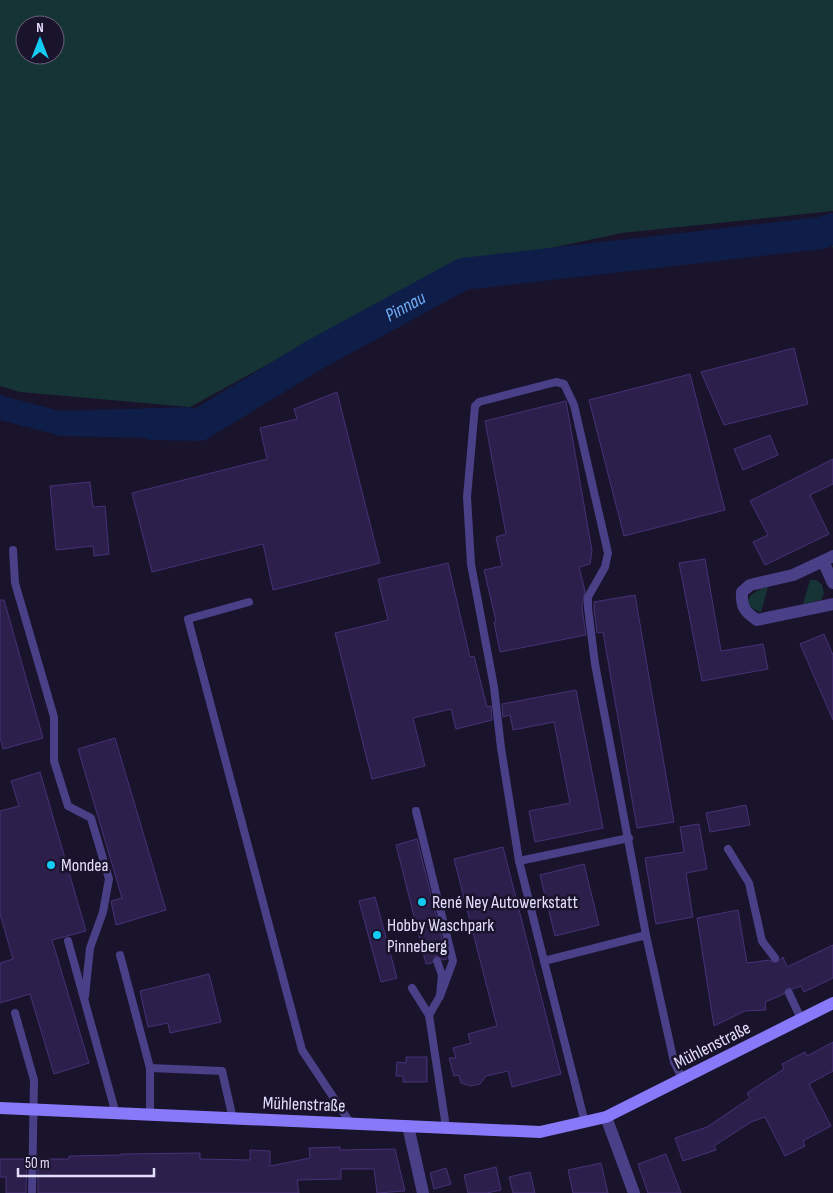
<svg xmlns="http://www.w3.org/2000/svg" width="833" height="1193" viewBox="0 0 833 1193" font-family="'Sofia Sans Condensed',sans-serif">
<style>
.green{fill:#163435;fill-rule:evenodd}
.water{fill:#0e1e49}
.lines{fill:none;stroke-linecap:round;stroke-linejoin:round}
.river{stroke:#0e1e49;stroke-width:32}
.building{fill:#2c1f4c;stroke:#463277}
.service{stroke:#494088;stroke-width:8}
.minor{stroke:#494088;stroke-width:12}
.secondary{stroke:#8779fa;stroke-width:12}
.poi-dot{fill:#13ccf5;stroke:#19132b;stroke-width:2}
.labels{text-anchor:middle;stroke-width:5;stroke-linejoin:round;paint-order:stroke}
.poi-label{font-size:18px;fill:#e4defe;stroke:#19132b;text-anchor:start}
.street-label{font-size:18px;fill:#e4defe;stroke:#19132b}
.water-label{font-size:19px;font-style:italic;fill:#71aff9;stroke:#19132b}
</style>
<rect width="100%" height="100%" fill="#19132b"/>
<g class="green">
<path d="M 0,0 L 833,0 L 833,211 L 622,233 L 484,262 L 334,328 L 190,407 L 20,392 L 0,386 ZM 25,25 L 55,25 L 55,55 L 25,55 Z"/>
<path d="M 833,229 L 833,248 L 821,233 Z"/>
<path d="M 810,580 L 817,580 L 822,585 L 824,594 L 821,600 L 803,604 Z"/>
<path d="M 768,587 L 761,612 C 737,604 751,591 768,587 Z"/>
</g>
<path class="water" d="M 0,395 L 60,411 L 190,407 L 198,439 L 61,436 L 0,420 Z"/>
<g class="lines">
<path class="river" id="s1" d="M 151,424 L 199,425 L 316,354 L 463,274 L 821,233 L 833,229"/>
</g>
<g class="building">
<path d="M 794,348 L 808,404 L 724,425 L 701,372 Z"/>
<path d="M 690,374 L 725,510 L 624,536 L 589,400 Z"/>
<path d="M 337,392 L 380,563 L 273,590 L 263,544 L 152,572 L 132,493 L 267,459 L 260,428 L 297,419 L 294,409 Z"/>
<path d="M 566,401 L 592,551 L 590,564 L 579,567 L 585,591 L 582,608 L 586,635 L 500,652 L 494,622 L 496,621 L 484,570 L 502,566 L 496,537 L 506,534 L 485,421 Z"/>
<path d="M 770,435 L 778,455 L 743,470 L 734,449 Z"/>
<path d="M 833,459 L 833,484 L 810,495 L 829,534 L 765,565 L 753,542 L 768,535 L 750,501 Z"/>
<path d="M 90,482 L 93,507 L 105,506 L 109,554 L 94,556 L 93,546 L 56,550 L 50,486 Z"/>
<path d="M 705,559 L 721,651 L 763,644 L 768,669 L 702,681 L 679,563 Z"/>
<path d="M 448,563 L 470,657 L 474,656 L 487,707 L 491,706 L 492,720 L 456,729 L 451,709 L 413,718 L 425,766 L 372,779 L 335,633 L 388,620 L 378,579 Z"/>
<path d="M 635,595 L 674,822 L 637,828 L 603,632 L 597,633 L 594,608 L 594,602 Z"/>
<path d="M 0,600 L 4,600 L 43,738 L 3,749 L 0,737 Z"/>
<path d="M 824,634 L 833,655 L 833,720 L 800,644 Z"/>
<path d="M 576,690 L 603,828 L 535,842 L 529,811 L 570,803 L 554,722 L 513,730 L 510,715 L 503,717 L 502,704 Z"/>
<path d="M 115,738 L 166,910 L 116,925 L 111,901 L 122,898 L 78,749 Z"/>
<path d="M 40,772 L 86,931 L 52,940 L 89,1063 L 54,1074 L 30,994 L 0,1003 L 0,963 L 13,959 L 0,914 L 0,811 L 19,806 L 11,781 Z"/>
<path d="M 746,805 L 750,825 L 710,832 L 706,813 Z"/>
<path d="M 699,824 L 707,869 L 686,873 L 693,917 L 656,924 L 645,858 L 684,852 L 680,827 Z"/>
<path d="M 417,839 L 447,959 L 443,960 L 436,956 L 432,963 L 426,964 L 396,845 Z"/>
<path d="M 503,847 L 561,1074 L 512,1087 L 508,1071 L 486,1076 L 480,1084 L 471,1086 L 461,1083 L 459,1075 L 454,1076 L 449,1058 L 456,1058 L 453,1048 L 471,1043 L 468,1034 L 497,1026 L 454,859 Z"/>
<path d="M 584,864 L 599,925 L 555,936 L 540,875 Z"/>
<path d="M 375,897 L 397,978 L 381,982 L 359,901 Z"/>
<path d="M 738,910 L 747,963 L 769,960 L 776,963 L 783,957 L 787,967 L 833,945 L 833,978 L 804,992 L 801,986 L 793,989 L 787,988 L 784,994 L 765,1002 L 766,1010 L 745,1011 L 714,1026 L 697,918 Z"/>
<path d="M 209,974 L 221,1022 L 170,1033 L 168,1023 L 148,1027 L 140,991 Z"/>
<path d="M 833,1042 L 833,1071 L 809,1084 L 831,1126 L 803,1141 L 805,1146 L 785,1156 L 765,1117 L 751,1122 L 714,1146 L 716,1150 L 683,1161 L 675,1138 L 707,1127 L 750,1098 L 747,1093 L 784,1069 L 782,1064 L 805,1052 L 807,1056 Z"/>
<path d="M 406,1057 L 427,1057 L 427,1082 L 403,1082 L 403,1076 L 396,1076 L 397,1062 L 406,1063 Z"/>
<path d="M 340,1147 L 340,1150 L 395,1149 L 405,1191 L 377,1193 L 374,1169 L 341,1169 L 341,1179 L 297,1180 L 299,1193 L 38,1193 L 38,1159 L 69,1159 L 69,1156 L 121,1155 L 121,1154 L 200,1153 L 200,1159 L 250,1160 L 250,1150 L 270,1151 L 270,1166 L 310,1158 L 309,1148 Z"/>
<path d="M 666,1154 L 681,1193 L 648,1193 L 638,1164 Z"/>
<path d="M 0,1159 L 27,1159 L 26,1193 L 6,1193 L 6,1177 L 0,1177 Z"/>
<path d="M 601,1163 L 608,1193 L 573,1193 L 568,1170 Z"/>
<path d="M 496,1167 L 501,1190 L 487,1193 L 468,1193 L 464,1175 Z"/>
<path d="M 446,1168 L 451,1184 L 434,1189 L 430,1173 Z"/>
<path d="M 530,1172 L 535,1193 L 513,1193 L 509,1177 Z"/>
</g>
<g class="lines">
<g class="service">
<path d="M 13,550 L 15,583 L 54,717 L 54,761 L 68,806 L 91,818 L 109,879 L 103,912 L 90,948 L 85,996"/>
<path d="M 249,602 L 188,619 L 302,1050 L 351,1124"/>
<path d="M 416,811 L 453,961 L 440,996"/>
<path d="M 728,849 L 749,883 L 762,941 L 775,958"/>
<path d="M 519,861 L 629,838"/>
<path d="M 646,935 L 544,961 L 519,861 L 501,748 L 494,687 L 471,564 L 467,497 L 475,406 L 479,402 L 556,382 L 564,384 L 574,405 L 608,553 L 605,567 L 588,597 L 588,608 L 595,664 L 646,935 L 674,1062 L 683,1080"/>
<path d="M 68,941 L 116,1114"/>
<path d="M 120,955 L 150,1068 L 150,1116"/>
<path d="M 437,961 L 442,975 L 440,996 L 429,1015 L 446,1127"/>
<path d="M 544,961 L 585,1123"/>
<path d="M 412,988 L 429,1015"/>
<path d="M 789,993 L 801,1019"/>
<path d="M 15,1013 L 34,1080 L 32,1193"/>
<path d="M 150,1068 L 222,1071 L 233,1119"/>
</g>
<g class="minor">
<path d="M 833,556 L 823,561 L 833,583"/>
<path d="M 823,561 L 793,575 L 750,585 L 742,592 C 741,607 745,612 757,620 L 833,604"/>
<path d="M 606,1117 L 634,1193"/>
<path d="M 408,1126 L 423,1193"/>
</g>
<path class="secondary" d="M 0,1108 L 540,1132 L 606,1117 L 833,1003"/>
</g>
<g class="poi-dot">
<circle cx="51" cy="865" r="5"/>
<circle cx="422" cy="902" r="5"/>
<circle cx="377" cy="935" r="5"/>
</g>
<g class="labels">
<g class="poi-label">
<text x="61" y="871">Mondea</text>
<text x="432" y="908">René Ney Autowerkstatt</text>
<text x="387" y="931">Hobby Waschpark<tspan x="387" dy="21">Pinneberg</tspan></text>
</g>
<g class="street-label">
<text transform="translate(712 1045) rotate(-27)" y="6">Mühlenstraße</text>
<text transform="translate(304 1104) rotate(2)" y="6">Mühlenstraße</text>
</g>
<g class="water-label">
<text dy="7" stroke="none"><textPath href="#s1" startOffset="286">Pinnau</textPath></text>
</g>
</g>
<g transform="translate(40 40)"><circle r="24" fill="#19132b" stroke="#6a647f"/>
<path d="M0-4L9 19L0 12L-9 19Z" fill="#13ccf5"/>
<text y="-8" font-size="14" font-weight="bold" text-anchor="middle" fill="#e4defe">N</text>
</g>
<path d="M18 1168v8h136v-8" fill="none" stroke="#e4defe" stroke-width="2.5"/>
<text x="25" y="1168" font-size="15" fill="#e4defe" stroke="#19132b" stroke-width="4" paint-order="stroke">50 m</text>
</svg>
